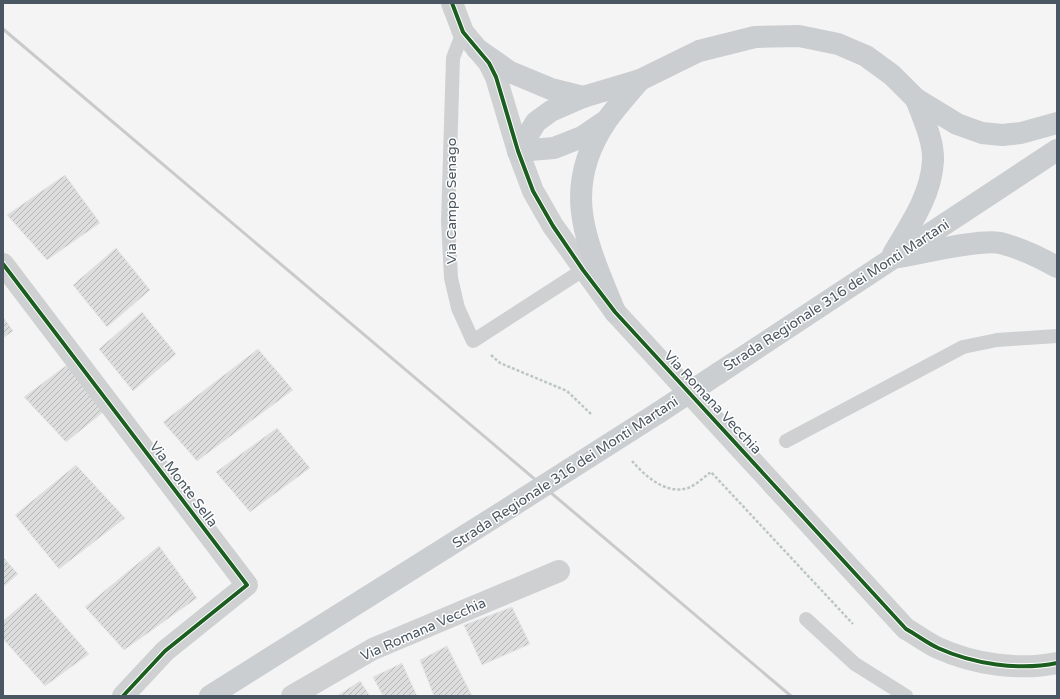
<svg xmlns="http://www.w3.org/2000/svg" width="1060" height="699" viewBox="0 0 1060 699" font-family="'Varela Round',sans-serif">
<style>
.building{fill:url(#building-hatch);stroke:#e5e6e7}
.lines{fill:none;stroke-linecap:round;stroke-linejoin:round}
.path{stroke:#bcc7c4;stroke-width:2.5;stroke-dasharray:3 2;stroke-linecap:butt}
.service{stroke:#ced0d2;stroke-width:14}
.minor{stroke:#ced0d2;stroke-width:22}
.tertiary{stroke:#ced0d2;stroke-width:22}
.primary{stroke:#caced1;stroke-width:22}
.rail{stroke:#c9cacc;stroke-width:3}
.primary-bridge{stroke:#caced1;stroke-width:22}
.cycleway-casing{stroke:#fff;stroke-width:6}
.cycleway{stroke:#1b5e20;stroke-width:4}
.labels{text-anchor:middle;stroke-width:3;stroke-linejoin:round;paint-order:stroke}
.street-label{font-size:14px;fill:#4a5661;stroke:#fff}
</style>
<defs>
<pattern id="building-hatch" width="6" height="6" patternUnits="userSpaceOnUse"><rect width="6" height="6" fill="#ddddde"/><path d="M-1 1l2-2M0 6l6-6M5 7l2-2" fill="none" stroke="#b5b6b7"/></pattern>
</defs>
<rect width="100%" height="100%" fill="#f4f4f4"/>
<g class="building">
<path d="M 65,175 L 100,223 L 47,260 L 7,215 Z"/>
<path d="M 116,248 L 150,290 L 107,327 L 73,285 Z"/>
<path d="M 142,312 L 176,354 L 133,391 L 99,349 Z"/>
<path d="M 3,317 L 13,331 L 3,338 Z"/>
<path d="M 258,349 L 293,390 L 197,461 L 163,422 Z"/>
<path d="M 67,365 L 106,410 L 66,442 L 24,397 Z"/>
<path d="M 277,428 L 310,468 L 250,512 L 216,472 Z"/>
<path d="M 76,465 L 125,518 L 59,569 L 15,515 Z"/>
<path d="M 159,546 L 197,598 L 124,650 L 85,607 Z"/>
<path d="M 3,557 L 18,574 L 3,587 Z"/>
<path d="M 36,593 L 89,654 L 45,686 L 3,639 L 3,621 Z"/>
<path d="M 512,607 L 530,644 L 482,665 L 464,625 Z"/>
<path d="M 447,646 L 472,696 L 434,696 L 420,660 Z"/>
<path d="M 402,663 L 417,696 L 383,696 L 373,677 Z"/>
<path d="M 360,681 L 370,696 L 337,696 Z"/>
</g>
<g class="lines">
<g class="path">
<path d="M 491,355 L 500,363 L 567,391 L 591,414"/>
<path d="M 632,461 C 645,476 666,495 688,488 C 696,485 704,477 711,472 L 853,624"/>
</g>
<g class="service">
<path d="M 463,32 L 453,58 L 448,221 L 451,278 L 458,308 L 473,341 L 583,270"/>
<path d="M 786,441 L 963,347 L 997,340 L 1057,336"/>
<path d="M 806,619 L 855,664 L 906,696"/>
</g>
<g class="minor">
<path d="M 452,3 L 463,32 L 489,63 L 496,77 L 518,151"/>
<path d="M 3,264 L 247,585 L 165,651 L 123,696"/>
<path d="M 292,696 L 373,649 L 559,571"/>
</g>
<path class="tertiary" d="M 518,151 L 533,191 L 553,226 L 615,312 L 906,629 C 917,635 927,643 938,648 C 973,664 1019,671 1057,663"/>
<g class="primary">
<path d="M 477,49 L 510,72 L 551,89 L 583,97"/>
<path d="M 518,151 L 536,122 L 551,111 L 583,97 L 640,80 L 699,51 L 755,37 L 799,36 L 838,44 L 866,56 L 892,75 L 916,99 L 957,124 L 982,133 L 1002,135 L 1021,133 L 1057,123"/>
<path d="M 518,151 L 554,148 L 582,137 L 604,122"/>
<path d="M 893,254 C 910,225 931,196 933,161 C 934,141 923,118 916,99"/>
<path d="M 899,257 C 923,253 979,239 1000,243 C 1021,248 1039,257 1057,267"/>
<path d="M 615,312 C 587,243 559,190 607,120 C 617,106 629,93 640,80"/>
<path d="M 719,373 L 1057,150"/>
<path d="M 570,469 L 658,413"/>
<path d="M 210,696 L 509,508"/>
</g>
<path class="rail" d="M 3,29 L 791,696"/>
<g class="primary-bridge">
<path d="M 658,413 L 719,373"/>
<path d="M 509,508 L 570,469"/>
</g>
<defs>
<g id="cycleway">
<path d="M 452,3 L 463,32 L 489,63 L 496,77 L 518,151 L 533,191 L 553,226 L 583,270 L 615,312 L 906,629 C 917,635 927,643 938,648 C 973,664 1019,671 1057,663"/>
<path d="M 3,264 L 247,585 L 165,651 L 123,696"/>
</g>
</defs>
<use href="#cycleway" class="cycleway-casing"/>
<use href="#cycleway" class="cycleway"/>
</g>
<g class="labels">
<g class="street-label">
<text transform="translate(451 201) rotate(-90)" y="5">Via Campo Senago</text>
<text transform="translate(836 295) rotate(-33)" y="5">Strada Regionale 316 dei Monti Martani</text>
<text transform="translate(713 402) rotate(47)" y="5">Via Romana Vecchia</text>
<text transform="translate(565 472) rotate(-33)" y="5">Strada Regionale 316 dei Monti Martani</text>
<text transform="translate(184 484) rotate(53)" y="5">Via Monte Sella</text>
<text transform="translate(423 629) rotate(-24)" y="5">Via Romana Vecchia</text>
</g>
</g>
<rect width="1060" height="699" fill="none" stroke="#4a5661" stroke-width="8"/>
</svg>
